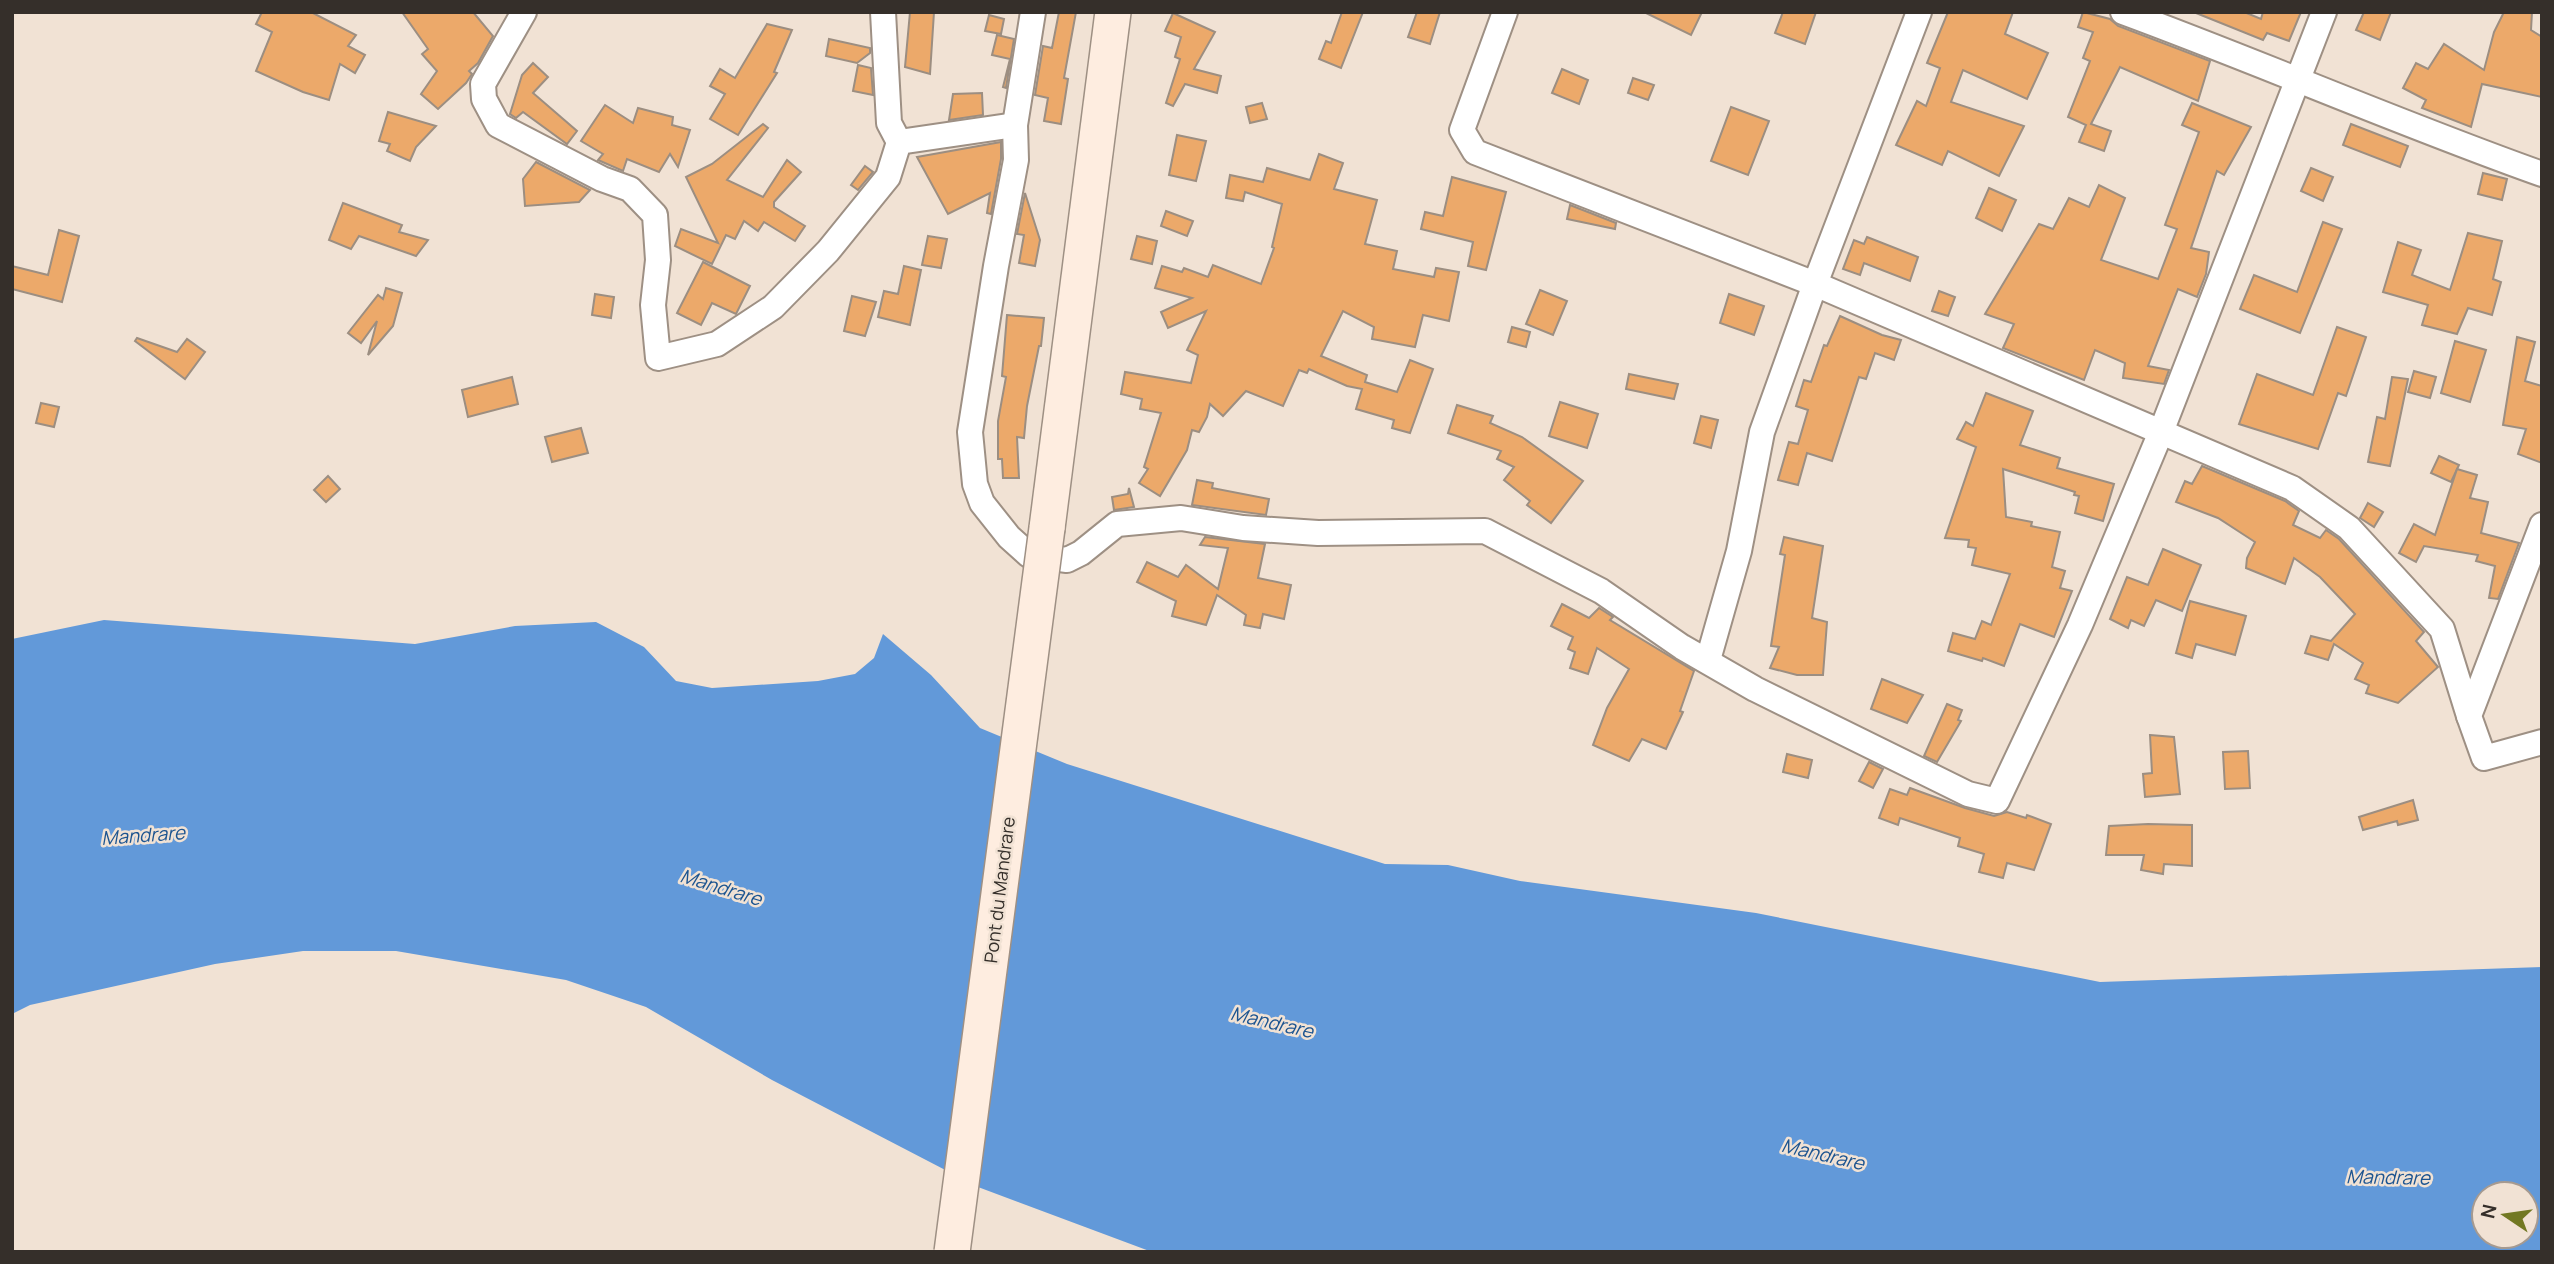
<svg xmlns="http://www.w3.org/2000/svg" width="2554" height="1264" viewBox="0 0 2554 1264" font-family="Manrope,sans-serif">
<style>
.water{fill:#6299d9;fill-rule:evenodd}
.building{fill:#eca96a;stroke:#9c8e81;stroke-width:2}
.lines{fill:none;stroke-linecap:round;stroke-linejoin:round}
.street-casing{stroke:#9e9084;stroke-width:28}
.secondary-casing{stroke:#9e9084;stroke-width:38}
.street{stroke:#fff;stroke-width:24}
.secondary{stroke:#feede0;stroke-width:35}
.secondary-bridge-casing{stroke:#9e9084;stroke-width:38;stroke-linecap:butt}
.secondary-bridge{stroke:#feede0;stroke-width:35}
.labels{text-anchor:middle;stroke-width:5;stroke-linejoin:round;paint-order:stroke}
.street-label{font-size:18px;fill:#352f2a;stroke:#f1e2d4}
.water-label{font-size:19px;font-style:italic;fill:#1c5490;stroke:#f1e2d4}
</style>
<rect width="100%" height="100%" fill="#f1e2d4"/>
<path class="water" d="M 104,620 L 415,644 L 515,626 L 596,622 L 644,647 L 676,681 L 712,688 L 818,681 L 855,674 L 874,658 L 883,634 L 931,675 L 980,728 L 1067,764 L 1385,864 L 1448,865 L 1520,881 L 1756,913 L 2100,982 L 2542,967 L 2542,1252 L 1152,1252 L 978,1187 L 772,1080 L 646,1007 L 566,980 L 396,951 L 303,951 L 215,964 L 30,1005 L 12,1014 L 12,639 ZM 2484,1194 L 2526,1194 L 2526,1236 L 2484,1236 Z"/>
<g class="building">
<path d="M 262,12 L 311,12 L 356,35 L 348,46 L 365,55 L 355,73 L 340,64 L 329,100 L 303,92 L 256,71 L 272,32 L 256,24 Z"/>
<path d="M 402,12 L 473,12 L 493,36 L 478,63 L 469,71 L 472,74 L 466,83 L 438,109 L 421,94 L 437,71 L 422,54 L 428,49 Z"/>
<path d="M 910,12 L 934,12 L 930,74 L 905,67 Z"/>
<path d="M 1059,12 L 1076,12 L 1064,78 L 1068,79 L 1061,124 L 1044,121 L 1048,98 L 1035,95 L 1043,46 L 1052,48 Z"/>
<path d="M 1342,12 L 1363,12 L 1341,68 L 1319,59 L 1326,41 L 1331,43 Z"/>
<path d="M 1417,12 L 1440,12 L 1430,44 L 1408,37 Z"/>
<path d="M 1644,12 L 1702,12 L 1691,35 Z"/>
<path d="M 1783,12 L 1816,12 L 1805,44 L 1775,33 Z"/>
<path d="M 1948,12 L 2013,12 L 2005,34 L 2048,53 L 2027,99 L 1963,70 L 1951,102 L 2024,126 L 1999,176 L 1948,151 L 1942,165 L 1896,145 L 1917,101 L 1926,106 L 1940,68 L 1927,63 Z"/>
<path d="M 2083,12 L 2110,19 L 2118,26 L 2210,61 L 2198,101 L 2120,67 L 2091,124 L 2111,131 L 2104,151 L 2079,142 L 2086,125 L 2068,117 L 2090,61 L 2083,58 L 2093,32 L 2078,27 Z"/>
<path d="M 2244,12 L 2261,19 L 2263,12 L 2301,12 L 2289,41 L 2267,33 L 2263,40 L 2196,13 Z"/>
<path d="M 2364,12 L 2391,12 L 2380,40 L 2356,30 Z"/>
<path d="M 2504,12 L 2532,12 L 2531,30 L 2542,37 L 2542,97 L 2482,84 L 2471,127 L 2422,108 L 2426,100 L 2403,88 L 2416,63 L 2428,69 L 2444,44 L 2484,70 L 2494,32 Z"/>
<path d="M 1173,13 L 1215,32 L 1194,69 L 1221,76 L 1217,93 L 1185,84 L 1173,106 L 1166,103 L 1180,59 L 1175,57 L 1181,37 L 1165,31 Z"/>
<path d="M 989,15 L 1004,19 L 1001,34 L 985,31 Z"/>
<path d="M 767,24 L 792,30 L 774,72 L 777,73 L 738,135 L 710,119 L 725,94 L 710,86 L 720,69 L 735,78 Z"/>
<path d="M 997,35 L 1014,39 L 1006,88 L 1003,87 L 1010,59 L 992,55 Z"/>
<path d="M 829,39 L 870,48 L 870,53 L 857,63 L 826,56 Z"/>
<path d="M 533,63 L 548,77 L 533,93 L 577,131 L 567,144 L 523,112 L 516,118 L 510,114 L 522,75 Z"/>
<path d="M 858,65 L 871,68 L 873,95 L 853,91 Z"/>
<path d="M 1562,69 L 1588,80 L 1579,104 L 1552,93 Z"/>
<path d="M 1633,78 L 1654,85 L 1648,100 L 1628,93 Z"/>
<path d="M 982,93 L 983,115 L 949,120 L 953,94 Z"/>
<path d="M 1262,103 L 1267,119 L 1250,123 L 1246,107 Z"/>
<path d="M 2192,103 L 2251,127 L 2224,175 L 2217,171 L 2191,248 L 2209,252 L 2206,274 L 2197,297 L 2178,289 L 2148,366 L 2169,370 L 2164,384 L 2123,378 L 2125,363 L 2095,350 L 2084,380 L 2003,348 L 2014,324 L 1985,314 L 2039,224 L 2053,229 L 2069,198 L 2089,207 L 2099,185 L 2125,198 L 2101,260 L 2158,279 L 2177,229 L 2165,225 L 2199,132 L 2182,125 Z"/>
<path d="M 605,105 L 633,123 L 638,108 L 673,117 L 672,125 L 690,130 L 678,167 L 670,154 L 659,172 L 627,159 L 623,171 L 598,160 L 603,154 L 581,141 Z"/>
<path d="M 1731,107 L 1769,121 L 1748,175 L 1711,161 Z"/>
<path d="M 388,112 L 436,126 L 416,147 L 410,161 L 387,151 L 390,144 L 379,141 Z"/>
<path d="M 763,124 L 768,128 L 727,180 L 763,197 L 787,160 L 801,172 L 774,202 L 774,207 L 805,226 L 795,241 L 764,222 L 758,231 L 744,221 L 735,239 L 726,235 L 712,264 L 675,246 L 681,229 L 718,243 L 686,177 L 712,164 Z"/>
<path d="M 2351,124 L 2408,146 L 2400,167 L 2343,145 Z"/>
<path d="M 1177,135 L 1206,141 L 1196,181 L 1169,175 Z"/>
<path d="M 1001,142 L 1001,159 L 991,214 L 987,213 L 990,193 L 948,214 L 917,157 Z"/>
<path d="M 1319,154 L 1343,163 L 1334,189 L 1377,200 L 1365,244 L 1397,251 L 1393,269 L 1434,277 L 1436,268 L 1459,272 L 1449,321 L 1423,315 L 1415,347 L 1372,339 L 1374,327 L 1343,311 L 1321,356 L 1367,375 L 1365,382 L 1397,392 L 1410,360 L 1433,369 L 1410,433 L 1392,428 L 1394,420 L 1356,409 L 1362,389 L 1347,386 L 1309,369 L 1307,373 L 1299,370 L 1283,406 L 1246,391 L 1223,416 L 1210,404 L 1207,417 L 1199,432 L 1192,430 L 1187,450 L 1160,496 L 1139,483 L 1148,469 L 1144,467 L 1161,413 L 1140,409 L 1142,399 L 1121,394 L 1125,372 L 1191,383 L 1198,355 L 1187,350 L 1206,311 L 1168,328 L 1161,312 L 1192,298 L 1155,288 L 1162,266 L 1182,272 L 1184,268 L 1208,277 L 1213,265 L 1261,284 L 1274,248 L 1272,247 L 1282,204 L 1245,192 L 1243,201 L 1226,198 L 1230,175 L 1263,182 L 1267,168 L 1310,180 Z"/>
<path d="M 536,162 L 590,190 L 579,202 L 525,206 L 523,179 Z"/>
<path d="M 865,166 L 873,172 L 858,190 L 851,185 Z"/>
<path d="M 2311,168 L 2333,177 L 2323,201 L 2301,191 Z"/>
<path d="M 2483,173 L 2507,179 L 2502,200 L 2478,194 Z"/>
<path d="M 1452,177 L 1506,192 L 1486,270 L 1468,266 L 1473,242 L 1421,229 L 1425,212 L 1443,216 Z"/>
<path d="M 1989,188 L 2016,200 L 2002,231 L 1976,218 Z"/>
<path d="M 1025,193 L 1040,240 L 1035,266 L 1019,263 L 1024,235 L 1017,234 Z"/>
<path d="M 343,203 L 402,225 L 399,232 L 428,240 L 416,256 L 359,236 L 351,249 L 329,240 Z"/>
<path d="M 1570,205 L 1616,223 L 1615,229 L 1567,219 Z"/>
<path d="M 1166,211 L 1193,221 L 1187,236 L 1161,226 Z"/>
<path d="M 2323,222 L 2342,229 L 2300,333 L 2240,309 L 2254,275 L 2297,292 Z"/>
<path d="M 59,230 L 79,236 L 62,302 L 12,289 L 12,266 L 48,275 Z"/>
<path d="M 2468,233 L 2502,241 L 2493,279 L 2501,282 L 2492,315 L 2468,308 L 2457,334 L 2422,325 L 2428,305 L 2383,292 L 2398,242 L 2421,250 L 2412,275 L 2450,290 Z"/>
<path d="M 928,236 L 947,239 L 941,268 L 922,265 Z"/>
<path d="M 1137,236 L 1157,241 L 1152,264 L 1131,259 Z"/>
<path d="M 1867,237 L 1918,257 L 1910,281 L 1864,263 L 1860,275 L 1843,269 L 1854,240 L 1864,244 Z"/>
<path d="M 703,262 L 750,286 L 736,314 L 712,303 L 701,325 L 677,313 Z"/>
<path d="M 904,266 L 921,270 L 910,325 L 878,317 L 884,291 L 898,294 Z"/>
<path d="M 386,288 L 402,293 L 393,326 L 368,355 L 377,321 L 361,343 L 348,333 L 378,295 L 383,299 Z"/>
<path d="M 1540,290 L 1567,301 L 1553,335 L 1526,324 Z"/>
<path d="M 1939,291 L 1955,297 L 1948,316 L 1932,311 Z"/>
<path d="M 595,294 L 614,297 L 611,318 L 592,315 Z"/>
<path d="M 1729,294 L 1764,306 L 1754,335 L 1720,323 Z"/>
<path d="M 852,296 L 876,302 L 865,336 L 844,331 Z"/>
<path d="M 1007,315 L 1044,318 L 1041,346 L 1039,346 L 1027,406 L 1024,438 L 1017,437 L 1019,478 L 1003,478 L 1002,459 L 998,459 L 998,421 L 1006,377 L 1002,376 Z"/>
<path d="M 1840,316 L 1882,335 L 1901,340 L 1894,360 L 1875,353 L 1866,379 L 1859,377 L 1832,461 L 1807,453 L 1798,485 L 1778,480 L 1789,442 L 1798,444 L 1808,410 L 1796,406 L 1804,380 L 1811,382 L 1824,345 L 1827,346 Z"/>
<path d="M 1512,327 L 1530,332 L 1526,347 L 1508,342 Z"/>
<path d="M 2337,327 L 2366,337 L 2346,396 L 2338,393 L 2318,449 L 2239,424 L 2257,374 L 2313,395 Z"/>
<path d="M 2517,337 L 2535,342 L 2525,381 L 2542,386 L 2542,463 L 2518,454 L 2526,429 L 2503,425 Z"/>
<path d="M 137,338 L 177,352 L 187,339 L 205,352 L 185,379 L 135,341 Z"/>
<path d="M 2455,341 L 2486,350 L 2470,402 L 2441,393 Z"/>
<path d="M 2414,371 L 2436,377 L 2430,398 L 2408,392 Z"/>
<path d="M 1629,374 L 1678,384 L 1674,399 L 1626,389 Z"/>
<path d="M 512,377 L 518,404 L 468,417 L 462,390 Z"/>
<path d="M 2392,377 L 2408,379 L 2390,466 L 2368,462 L 2377,417 L 2385,419 Z"/>
<path d="M 1986,393 L 2033,411 L 2020,445 L 2060,458 L 2057,468 L 2114,484 L 2103,521 L 2075,513 L 2079,496 L 2074,495 L 2075,492 L 2003,469 L 2006,517 L 2032,522 L 2031,526 L 2060,532 L 2052,567 L 2065,571 L 2060,588 L 2072,591 L 2054,637 L 2020,624 L 2004,666 L 1983,658 L 1982,661 L 1948,651 L 1953,633 L 1975,639 L 1982,621 L 1991,625 L 2010,574 L 1972,565 L 1976,548 L 1968,547 L 1969,540 L 1945,538 L 1976,447 L 1957,439 L 1966,422 L 1973,426 Z"/>
<path d="M 1560,402 L 1598,414 L 1587,448 L 1549,436 Z"/>
<path d="M 41,403 L 59,407 L 54,427 L 36,423 Z"/>
<path d="M 1457,405 L 1493,416 L 1490,423 L 1522,437 L 1583,481 L 1551,523 L 1527,505 L 1530,501 L 1504,480 L 1514,467 L 1497,459 L 1501,451 L 1448,433 Z"/>
<path d="M 1701,416 L 1718,420 L 1711,448 L 1694,443 Z"/>
<path d="M 581,428 L 588,453 L 552,462 L 545,437 Z"/>
<path d="M 2439,456 L 2459,465 L 2451,482 L 2431,473 Z"/>
<path d="M 2202,466 L 2285,501 L 2299,511 L 2293,525 L 2320,538 L 2326,530 L 2339,539 L 2424,632 L 2416,641 L 2438,667 L 2398,703 L 2366,693 L 2369,685 L 2355,679 L 2363,663 L 2334,644 L 2328,660 L 2305,653 L 2311,636 L 2331,641 L 2355,614 L 2320,577 L 2294,558 L 2285,584 L 2246,568 L 2247,558 L 2255,542 L 2218,518 L 2176,502 L 2185,481 L 2192,484 Z"/>
<path d="M 2457,469 L 2477,475 L 2470,498 L 2488,502 L 2481,533 L 2519,543 L 2498,599 L 2489,598 L 2495,566 L 2476,561 L 2478,555 L 2424,546 L 2416,562 L 2399,553 L 2414,524 L 2435,535 Z"/>
<path d="M 328,476 L 340,489 L 326,502 L 314,490 Z"/>
<path d="M 1197,480 L 1213,483 L 1212,488 L 1269,499 L 1266,515 L 1192,505 Z"/>
<path d="M 1129,488 L 1134,507 L 1114,510 L 1112,497 L 1128,494 Z"/>
<path d="M 2368,503 L 2383,512 L 2374,527 L 2360,518 Z"/>
<path d="M 1205,537 L 1265,544 L 1258,578 L 1291,585 L 1284,619 L 1263,614 L 1260,628 L 1244,625 L 1246,615 L 1217,595 L 1206,625 L 1172,616 L 1176,601 L 1137,582 L 1147,562 L 1178,577 L 1186,565 L 1218,589 L 1228,548 L 1200,545 Z"/>
<path d="M 1784,537 L 1823,546 L 1812,618 L 1827,622 L 1823,675 L 1797,675 L 1770,668 L 1779,647 L 1771,646 L 1785,555 L 1780,554 Z"/>
<path d="M 2163,549 L 2201,565 L 2182,611 L 2156,600 L 2144,626 L 2131,620 L 2128,628 L 2110,619 L 2127,577 L 2148,585 Z"/>
<path d="M 2190,601 L 2246,616 L 2235,655 L 2196,644 L 2192,658 L 2176,653 Z"/>
<path d="M 1562,604 L 1589,618 L 1599,608 L 1613,617 L 1610,620 L 1694,671 L 1680,711 L 1683,712 L 1666,749 L 1642,739 L 1629,761 L 1593,745 L 1607,708 L 1629,669 L 1597,648 L 1588,674 L 1570,668 L 1575,652 L 1568,649 L 1573,637 L 1551,626 Z"/>
<path d="M 1882,679 L 1923,695 L 1907,723 L 1871,709 Z"/>
<path d="M 1947,704 L 1962,710 L 1958,720 L 1961,721 L 1937,762 L 1924,756 Z"/>
<path d="M 2150,735 L 2174,737 L 2180,794 L 2145,797 L 2143,774 L 2152,773 Z"/>
<path d="M 2248,751 L 2250,788 L 2225,789 L 2223,752 Z"/>
<path d="M 1787,754 L 1812,760 L 1808,778 L 1783,772 Z"/>
<path d="M 1869,762 L 1883,769 L 1873,788 L 1859,781 Z"/>
<path d="M 1910,788 L 1965,808 L 1994,816 L 2007,812 L 2026,818 L 2027,815 L 2051,824 L 2034,870 L 2007,863 L 2003,878 L 1979,872 L 1984,854 L 1958,846 L 1960,838 L 1900,818 L 1898,825 L 1879,818 L 1890,789 L 1907,795 Z"/>
<path d="M 2413,800 L 2418,820 L 2398,825 L 2397,821 L 2363,830 L 2359,817 Z"/>
<path d="M 2148,824 L 2192,825 L 2192,866 L 2164,864 L 2163,874 L 2141,870 L 2144,855 L 2106,855 L 2109,826 Z"/>
</g>
<g class="lines">
<defs>
<g id="street">
<path d="M 524,12 L 483,84 L 484,99 L 498,125 L 602,179 L 630,189 L 655,215 L 658,260 L 653,305 L 658,358 L 717,344 L 773,307 L 828,251 L 888,177 L 899,142 L 1015,125"/>
<path d="M 883,12 L 889,123 L 899,142"/>
<path d="M 1033,12 L 1015,125 L 1016,160 L 996,266 L 970,432 L 975,484 L 982,503 L 1009,537 L 1029,555 L 1067,560 L 1081,553 L 1117,524 L 1181,518 L 1243,528 L 1318,533 L 1485,531 L 1601,591 L 1682,647 L 1755,689 L 1968,794 L 1997,801 L 2080,625 L 2161,432 L 2324,12"/>
<path d="M 1505,12 L 1462,130 L 1475,152 L 1815,284 L 2292,488 L 2349,528 L 2442,629 L 2469,716"/>
<path d="M 2123,12 C 2264,64 2401,124 2542,174"/>
<path d="M 2542,525 L 2469,716 L 2484,758 L 2542,742"/>
<path d="M 1708,660 L 1739,551 L 1762,432 L 1815,284 L 1919,12"/>
</g>
<path id="secondary" d="M 1047,528 L 1113,12"/>
</defs>
<use href="#street" class="street-casing"/>
<use href="#secondary" class="secondary-casing"/>
<use href="#street" class="street"/>
<use href="#secondary" class="secondary"/>
<defs>
<path id="secondary-bridge" d="M 952,1252 L 1047,528"/>
</defs>
<use href="#secondary-bridge" class="secondary-bridge-casing"/>
<use href="#secondary-bridge" class="secondary-bridge"/>
</g>
<g class="labels">
<g class="street-label">
<text transform="translate(1000 890) rotate(-83)" y="6">Pont du Mandrare</text>
</g>
<g class="water-label">
<text transform="translate(143 835) rotate(-4)" y="7">Mandrare</text>
<text transform="translate(721 887) rotate(17)" y="7">Mandrare</text>
<text transform="translate(1272 1022) rotate(13)" y="7">Mandrare</text>
<text transform="translate(1823 1154) rotate(13)" y="7">Mandrare</text>
<text transform="translate(2388 1177) rotate(1)" y="7">Mandrare</text>
</g>
</g>
<rect width="2554" height="1264" fill="none" stroke="#352f2a" stroke-width="28"/>
<g transform="translate(2505 1215) rotate(283)"><circle r="33" fill="#f1e2d4" stroke="#a69a90" stroke-width="2"/>
<path d="M0-5L12 26L0 18L-12 26Z" fill="#727822"/>
<text y="-10" font-size="19" font-weight="bold" text-anchor="middle" fill="#352f2a">N</text>
</g>
</svg>
